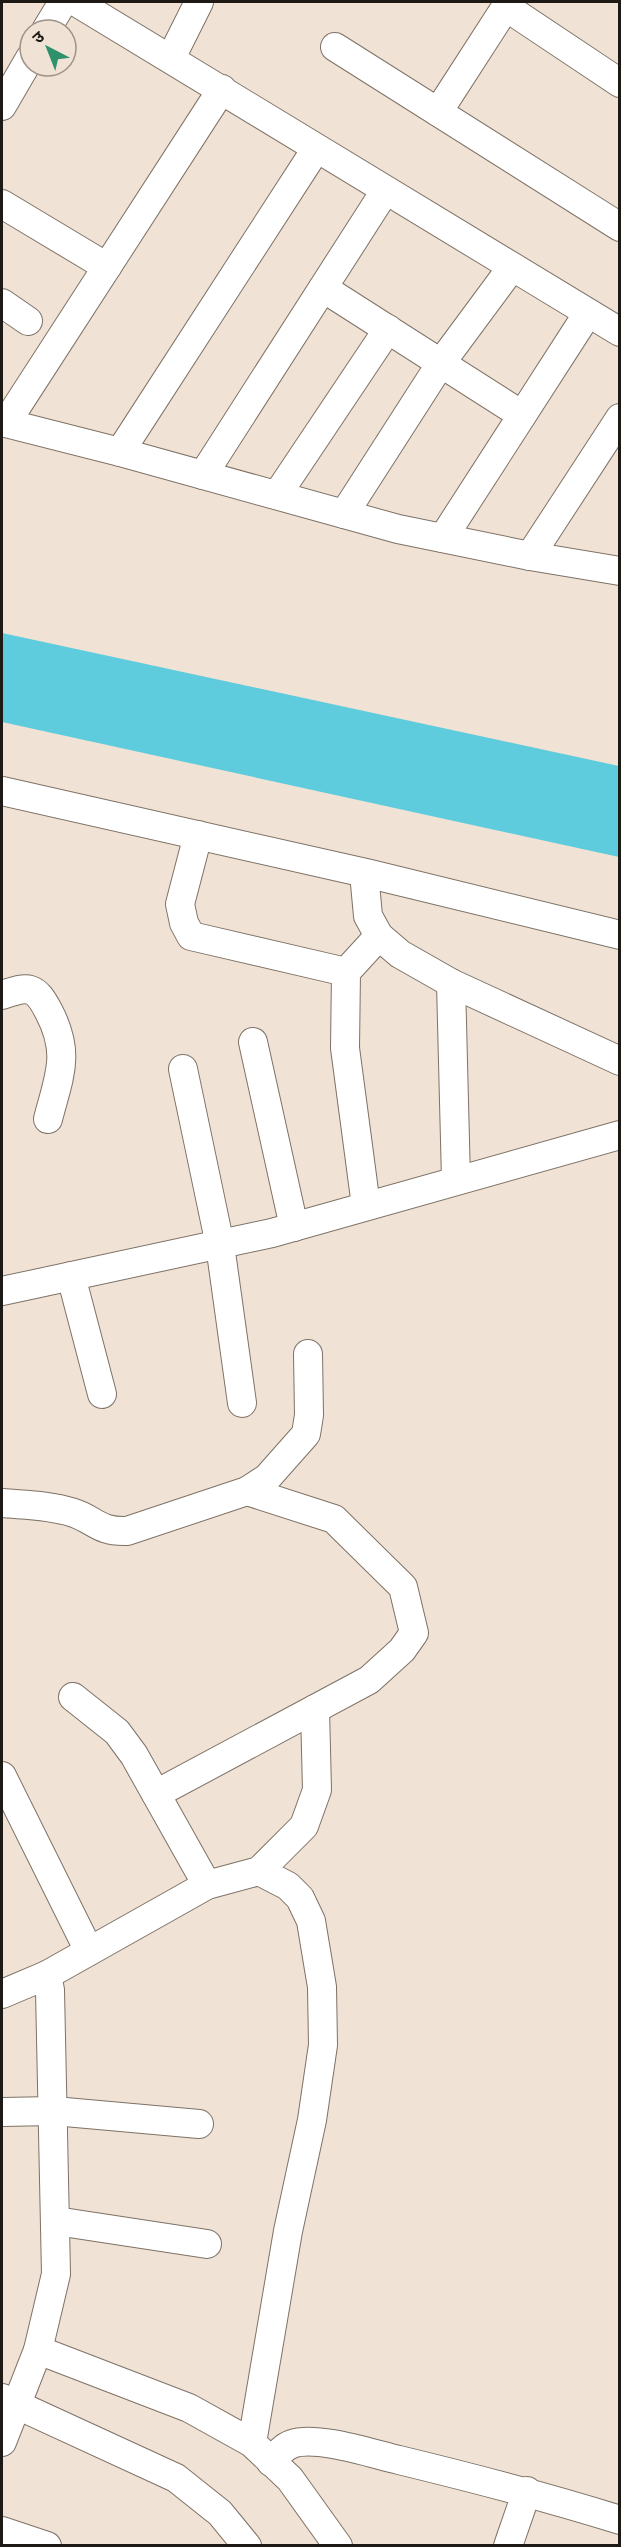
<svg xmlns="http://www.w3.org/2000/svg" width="621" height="2547" viewBox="0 0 621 2547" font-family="Raleway,'Noto Sans Devanagari',sans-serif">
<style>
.water{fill:#5fccde}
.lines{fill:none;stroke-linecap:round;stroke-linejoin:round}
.minor-casing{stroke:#7e7266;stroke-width:30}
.minor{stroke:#fff;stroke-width:28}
</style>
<rect width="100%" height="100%" fill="#f0e2d4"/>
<path class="water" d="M 2,633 L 619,766 L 619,857 L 2,722 Z"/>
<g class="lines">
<defs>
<g id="minor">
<path d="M 76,2 L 620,332"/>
<path d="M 506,7 L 620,83"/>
<path d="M 46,30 L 63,2"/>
<path d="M 335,47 L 620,227"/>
<path d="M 171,58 L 199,2"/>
<path d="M 2,106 L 30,58"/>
<path d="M 438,112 L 509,2"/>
<path d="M 2,204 L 107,267"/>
<path d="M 323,288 L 522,415"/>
<path d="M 2,303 L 28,321"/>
<path d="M 2,422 L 120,452 L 398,529 L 530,556 L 620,571"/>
<path d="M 6,423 L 222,89"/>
<path d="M 120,452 L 316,149"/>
<path d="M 203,475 L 385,191"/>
<path d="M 277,495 L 388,329"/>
<path d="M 344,514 L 441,363 L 512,267"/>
<path d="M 443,538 L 588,313"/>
<path d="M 530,556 L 620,418"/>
<path d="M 2,791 L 370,874 L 620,935"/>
<path d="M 198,835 L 180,904 L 184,923 L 191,936 L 346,972"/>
<path d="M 364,873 L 368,916 L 379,936 L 400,954 L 451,983 L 620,1061"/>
<path d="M 451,983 L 456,1180"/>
<path d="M 2,995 C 29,986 35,985 49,1012 C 71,1054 59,1076 48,1119"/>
<path d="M 253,1042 L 294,1227"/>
<path d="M 183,1069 L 220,1245 L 242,1403"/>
<path d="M 366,1206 L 345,1048 L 346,972 L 379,936"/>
<path d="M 71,1276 L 102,1394"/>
<path d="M 2,1291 L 272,1233 L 620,1135"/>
<path d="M 2,1503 C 24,1505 49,1505 71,1512 C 95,1519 97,1532 127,1531 L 247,1491 L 267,1478 L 306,1434 L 309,1415 L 308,1354"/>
<path d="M 73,1697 L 117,1732 L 134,1755 L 207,1885"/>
<path d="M 2,1776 L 89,1951"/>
<path d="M 156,1794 L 369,1680 L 402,1650 L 414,1633 L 403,1587 L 334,1519 L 247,1491"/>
<path d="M 2,1994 L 47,1975 L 207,1885 L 259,1871 L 304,1826 L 317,1790 L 315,1709"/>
<path d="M 2,2112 L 54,2111 L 199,2124"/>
<path d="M 56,2221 L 207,2244"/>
<path d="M 38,2350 L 189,2408 L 252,2443 L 290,2479 L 338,2546"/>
<path d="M 2,2398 L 176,2478 L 220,2513 L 247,2546"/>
<path d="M 2,2442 L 38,2350 L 56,2274 L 50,1990 L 47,1975"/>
<path d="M 252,2443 L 288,2231 L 312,2120 L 323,2045 L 322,1987 L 311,1921 L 300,1898 L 288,1886 L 259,1871"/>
<path d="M 271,2462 C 277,2455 283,2447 292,2444 C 316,2435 373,2454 399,2460 C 473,2478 547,2497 620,2520"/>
<path d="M 2,2531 L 47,2546"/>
<path d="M 508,2546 L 527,2491"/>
</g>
</defs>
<use href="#minor" class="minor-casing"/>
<use href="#minor" class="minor"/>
</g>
<rect width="621" height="2547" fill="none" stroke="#1d1914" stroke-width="6"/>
<g transform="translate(48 48) rotate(318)"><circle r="28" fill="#f0e2d4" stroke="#9c9287" stroke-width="1.5"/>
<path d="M0-4.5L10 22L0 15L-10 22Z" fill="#2d916c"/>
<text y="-9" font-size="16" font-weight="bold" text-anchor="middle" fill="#1d1914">उ</text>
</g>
</svg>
